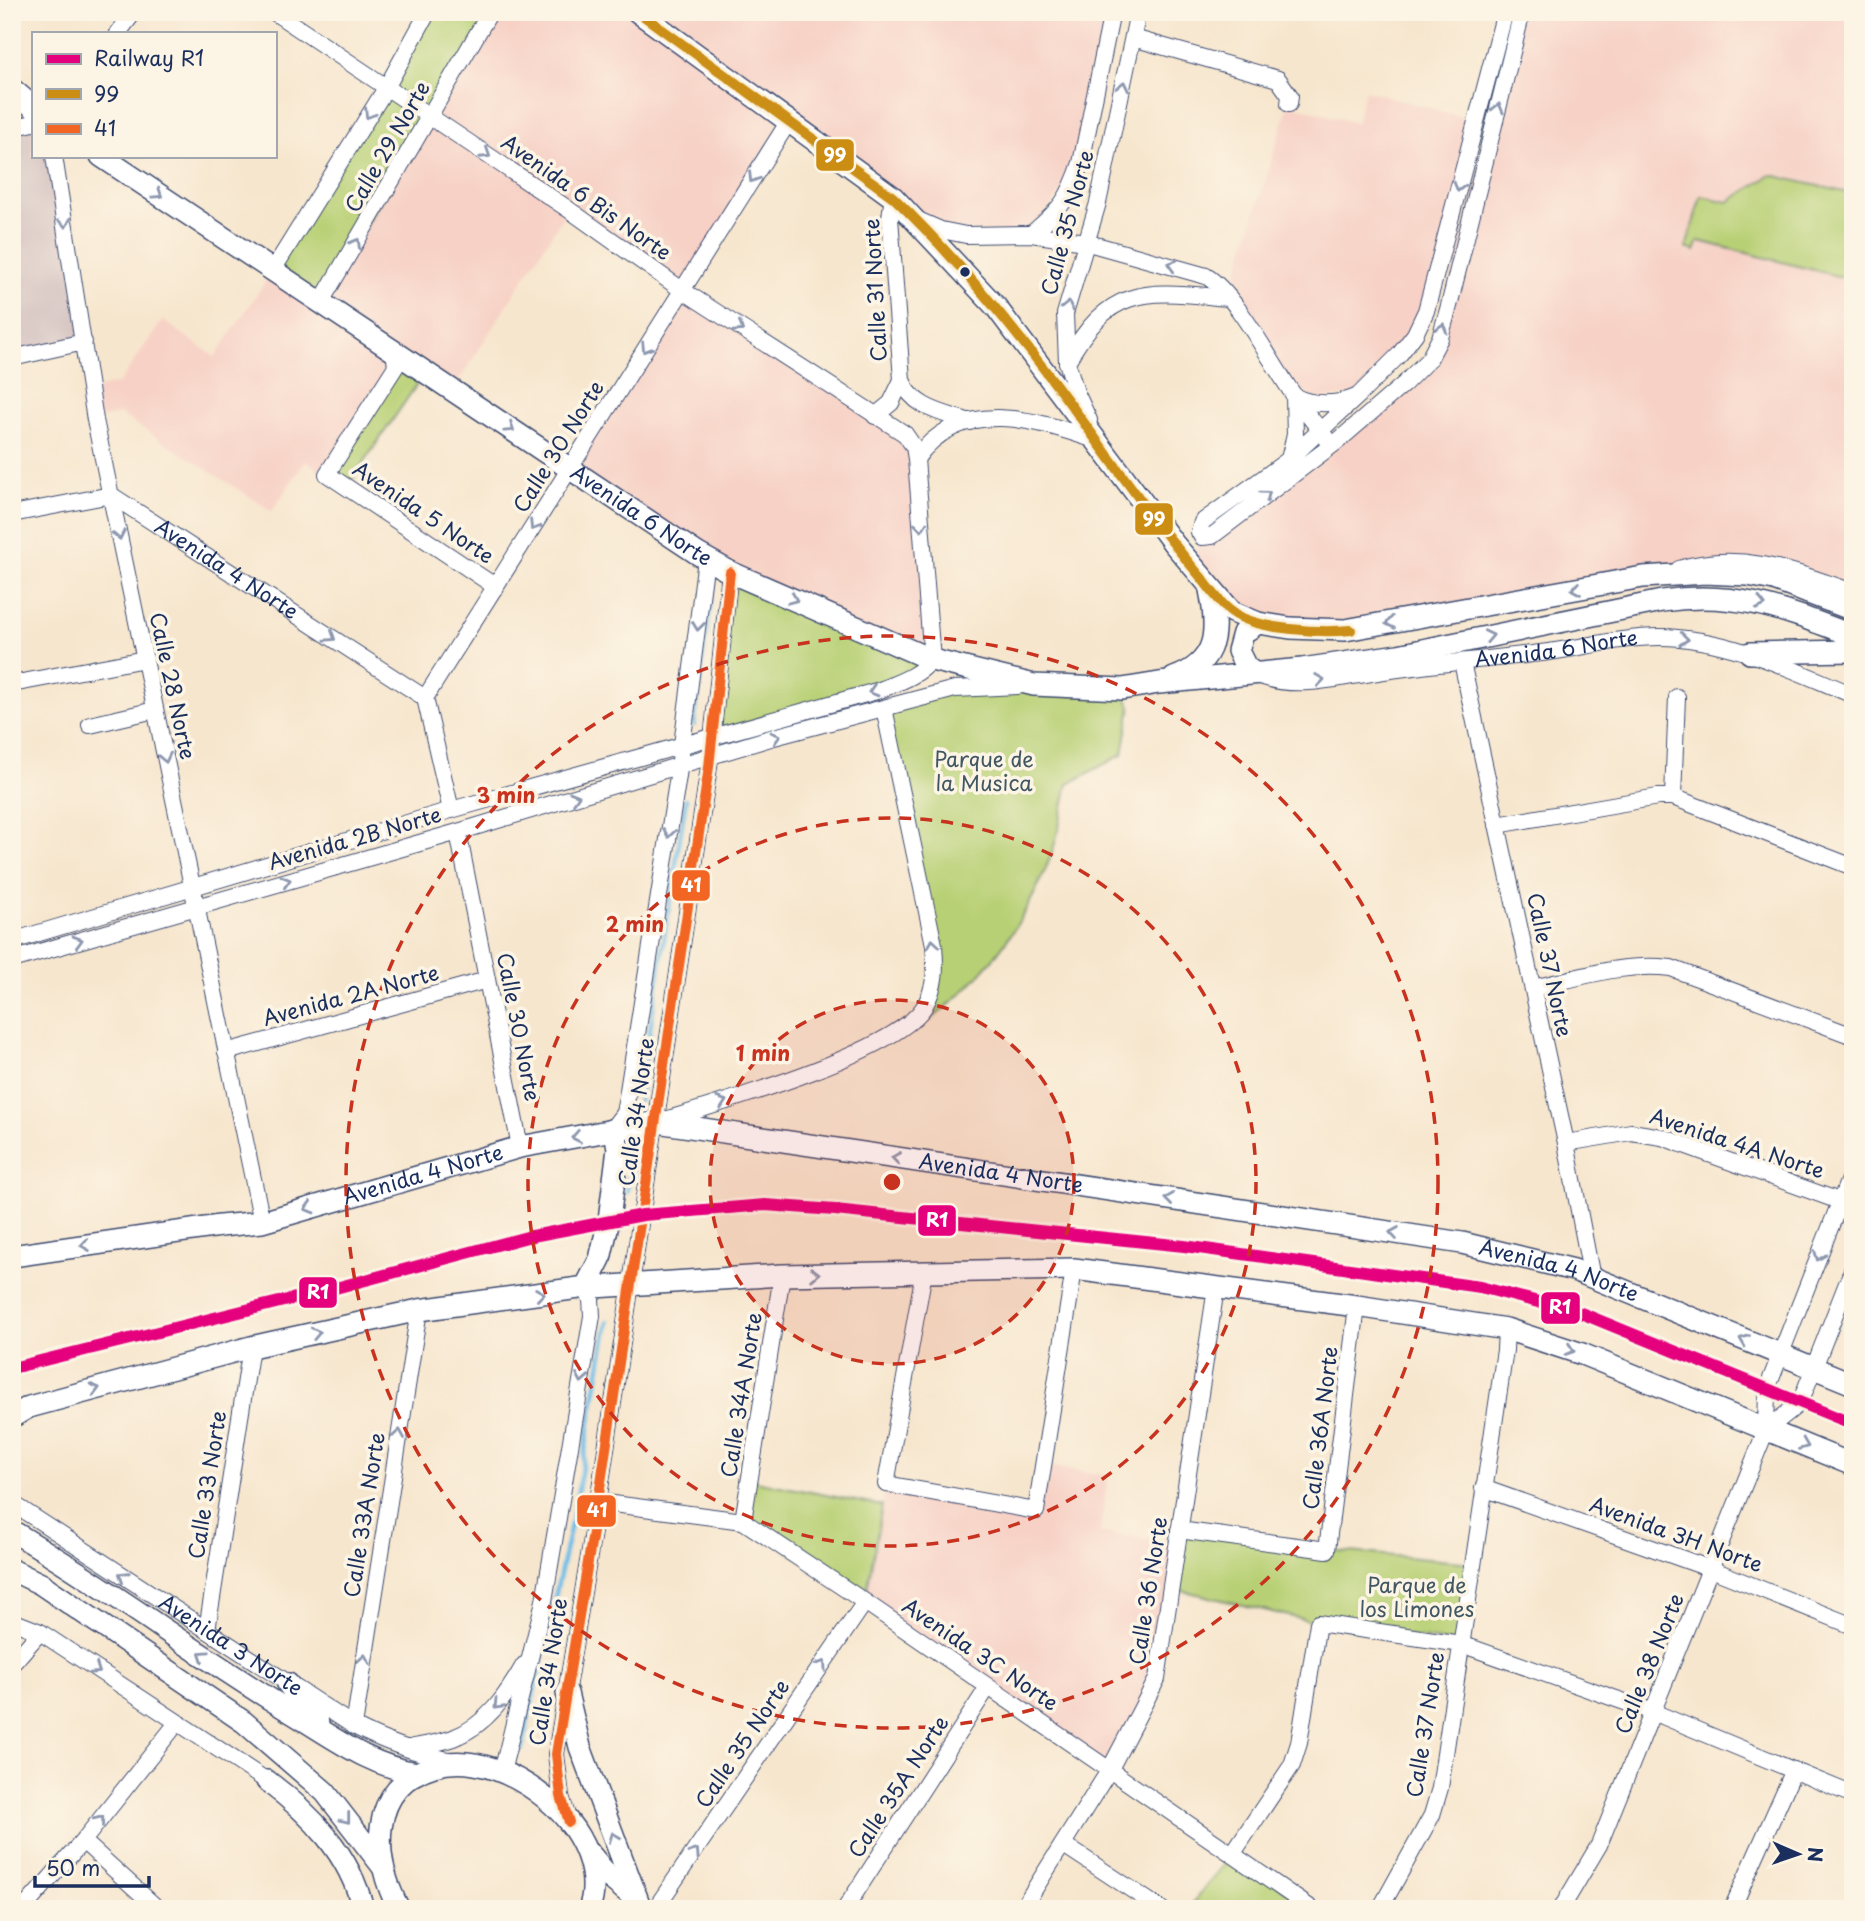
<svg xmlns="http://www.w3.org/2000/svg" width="1865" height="1921" viewBox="0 0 1865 1921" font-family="'Playpen Sans',sans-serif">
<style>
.built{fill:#f7d1c6}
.industrial{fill:#d2bfbf}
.green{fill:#b8d074;stroke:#6a8069;stroke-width:2}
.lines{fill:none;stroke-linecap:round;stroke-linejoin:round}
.stream{stroke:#6dbee8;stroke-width:4.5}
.minor-casing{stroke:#3c4a6f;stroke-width:18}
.major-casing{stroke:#3c4a6f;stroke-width:24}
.minor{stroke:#fff;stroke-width:16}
.major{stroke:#fff;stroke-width:21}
.bus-1-casing{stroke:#fcf5e5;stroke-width:16}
.bus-2-casing{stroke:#fcf5e5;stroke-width:16}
.bus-1{stroke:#cb8e13;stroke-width:10}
.bus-2{stroke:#f26522;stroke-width:10}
.rail-1-casing{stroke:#fcf5e5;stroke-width:18}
.rail-1{stroke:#e5007d;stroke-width:12}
.oneway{stroke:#8d97ae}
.ring{fill:none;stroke:#c8321e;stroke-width:3.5;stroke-dasharray:12 9}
.bus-dot{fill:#1b2f5e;stroke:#fcf5e5;stroke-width:2.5}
.labels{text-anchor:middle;stroke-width:7;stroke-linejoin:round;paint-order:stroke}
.street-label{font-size:21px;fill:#1b2f5e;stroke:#fcf5e5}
.park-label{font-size:21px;fill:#425764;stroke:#fcf5e5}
.centre{fill:#c8321e;stroke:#fcf5e5;stroke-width:3.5}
.ring-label{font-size:21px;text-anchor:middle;font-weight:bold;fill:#c8321e;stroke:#fcf5e5;stroke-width:7;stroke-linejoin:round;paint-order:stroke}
.line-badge{stroke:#fcf5e5;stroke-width:2.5}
.badge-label{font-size:19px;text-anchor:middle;font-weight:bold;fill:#fff}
</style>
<rect width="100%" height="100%" fill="#fcf5e5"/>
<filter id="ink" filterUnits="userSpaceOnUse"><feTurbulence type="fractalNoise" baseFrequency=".0143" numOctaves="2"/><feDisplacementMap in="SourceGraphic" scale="14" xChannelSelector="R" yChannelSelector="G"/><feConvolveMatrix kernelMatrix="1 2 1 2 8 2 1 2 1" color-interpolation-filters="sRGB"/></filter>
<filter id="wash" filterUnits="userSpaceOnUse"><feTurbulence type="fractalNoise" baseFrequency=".00686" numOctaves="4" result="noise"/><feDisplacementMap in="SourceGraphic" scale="28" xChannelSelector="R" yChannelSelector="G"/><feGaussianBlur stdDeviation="1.57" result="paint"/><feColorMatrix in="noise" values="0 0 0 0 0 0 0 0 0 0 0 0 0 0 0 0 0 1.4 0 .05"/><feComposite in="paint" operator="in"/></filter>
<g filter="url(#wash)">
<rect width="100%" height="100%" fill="#f7e6ce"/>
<g class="built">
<path d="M 490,12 L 1112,12 L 1081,163 L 1031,234 L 941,230 L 789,121 L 682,290 L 909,439 L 932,660 L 730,572 L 570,468 L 682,290 L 568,209 L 453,390 L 413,363 L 327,474 L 305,461 L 272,511 L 120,414 L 95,420 L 92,390 L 119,383 L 163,320 L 215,357 L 273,270 Z"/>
<path d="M 1522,12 L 1853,12 L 1853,592 L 1775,567 L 1364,628 L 1262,623 L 1185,558 L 1429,359 Z"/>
<path d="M 1365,90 L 1477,121 L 1426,311 L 1359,395 L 1303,401 L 1229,298 L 1289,104 L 1356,123 Z"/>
<path d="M 1043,1465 L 1108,1476 L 1100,1532 L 1177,1543 L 1157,1679 L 1110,1769 L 865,1602 L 886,1484 L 1036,1511 Z"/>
</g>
<path class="industrial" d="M 33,123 L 33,156 L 54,156 L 84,342 L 12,358 L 12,128 Z"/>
<g class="green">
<path d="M 428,12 L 490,12 L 321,302 L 273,270 Z"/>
<path d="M 1771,175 L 1853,194 L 1853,280 L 1699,241 L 1695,251 L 1686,248 L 1701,196 L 1728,202 Z"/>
<path d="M 396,366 L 426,371 L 347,487 L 327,474 Z"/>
<path d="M 730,572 L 925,668 L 713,737 Z"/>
<path d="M 955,689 L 1122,689 L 1131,707 L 1123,754 L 1068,784 C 1062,808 1059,835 1050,858 C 1024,925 986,977 929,1021 L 923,1014 L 936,966 L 884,708 Z"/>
<path d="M 750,1480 L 882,1506 L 865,1602 L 743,1521 Z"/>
<path d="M 1179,1530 L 1327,1550 L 1472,1563 L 1461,1644 L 1318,1623 L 1172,1588 Z"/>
<path d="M 1233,1853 L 1312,1909 L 1203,1909 L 1193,1902 Z"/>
</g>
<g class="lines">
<g class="stream">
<path d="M 694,725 L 714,578"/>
<path d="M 639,1100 L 686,799"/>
<path d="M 627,1192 L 634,1148"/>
<path d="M 522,1749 L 576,1501 L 608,1321"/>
</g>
</g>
</g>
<g filter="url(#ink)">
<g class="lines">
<defs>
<g id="minor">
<path d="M 1505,12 L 1426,311 L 1415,334 L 1399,355 L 1359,395 L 1288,460 L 1202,522 L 1199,532 L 1202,537 L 1212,536 L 1339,440 L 1404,384 L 1429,359 L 1440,338 L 1449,306 L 1522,12"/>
<path d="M 118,33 L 134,12"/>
<path d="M 1133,38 L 1278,79 L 1290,96 L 1289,104"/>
<path d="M 12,128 L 33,123"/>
<path d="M 54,156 L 95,420 L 262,1222"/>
<path d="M 893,197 L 890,217 L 902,380 C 913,409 944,413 970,422"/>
<path d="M 918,220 L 941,230 L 966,235 L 1031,234 L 1085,242 L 1206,276 C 1236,294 1271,363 1293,394 C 1303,410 1315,423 1326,438"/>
<path d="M 1031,234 C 1060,210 1069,199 1081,163 L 1112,12"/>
<path d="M 273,270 L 386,88 L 428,12"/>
<path d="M 321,302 L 490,12"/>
<path d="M 394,351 L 396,366 L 327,474 L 496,587"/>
<path d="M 12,358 L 84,342"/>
<path d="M 1067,362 C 1111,282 1148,291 1229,298"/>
<path d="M 1294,396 C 1312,406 1337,405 1356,397"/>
<path d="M 875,416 L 891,403 L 902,380"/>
<path d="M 1089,420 L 1076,392 L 1067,362 L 1065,314 L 1098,203 L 1138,12"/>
<path d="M 916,459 C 961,395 1038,420 1098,441"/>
<path d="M 1289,459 L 1295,435 L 1294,396"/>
<path id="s1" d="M 12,514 L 111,495 L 425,698"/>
<path d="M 1679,569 C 1740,550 1795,572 1853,592"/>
<path d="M 1462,662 L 1566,1143 L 1592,1278"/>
<path id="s2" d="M 1263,677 C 1301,690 1346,676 1384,671 C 1439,663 1494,659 1549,652 C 1585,647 1623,637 1660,637 C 1729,638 1790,669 1853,695"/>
<path d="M 12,684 L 145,659"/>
<path d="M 90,725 L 155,710"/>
<path d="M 1673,797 L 1677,697"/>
<path d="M 451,810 L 425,698 L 789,121"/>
<path d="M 1497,825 L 1658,797 L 1673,797 L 1853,867"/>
<path d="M 458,832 L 520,1147"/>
<path d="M 12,941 L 451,810 L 880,690 C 899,682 918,676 932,660 L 916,459 L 914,447 L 905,434 L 682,290 L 568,209 L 274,12"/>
<path d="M 12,960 L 458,832 L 774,737 L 955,689 L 1018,686"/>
<path d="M 1533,988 C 1578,978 1623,962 1671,968 L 1853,1036"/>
<path d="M 226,1052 L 487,980"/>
<path d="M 662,1121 C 718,1104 895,1053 924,1007 C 936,987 936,968 934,945 L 884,708"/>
<path d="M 611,1130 L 624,1113 L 627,1097 L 678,776 L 706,559"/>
<path d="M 1566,1143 L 1631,1132 L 1662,1137 L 1853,1206"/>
<path d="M 924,1272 L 886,1484 L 1036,1511 L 1074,1269"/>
<path d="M 1766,1430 L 1800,1403 L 1853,1268"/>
<path d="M 1483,1488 L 1711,1569 L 1853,1626"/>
<path d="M 598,1502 L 743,1521 L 865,1602 L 1312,1909"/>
<path id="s3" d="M 12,1503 L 354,1726 C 386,1743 417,1753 452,1761"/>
<path d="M 743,1521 L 782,1275"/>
<path d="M 1179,1530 L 1327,1550 L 1357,1306"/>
<path d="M 12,1621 L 40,1632 L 267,1781"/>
<path d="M 207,1630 L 251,1347"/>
<path d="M 12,1664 L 40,1632"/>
<path d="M 354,1726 L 419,1310"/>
<path d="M 410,1748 C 424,1745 439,1743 453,1738 C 487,1725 507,1695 524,1665"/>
<path d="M 502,1772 L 544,1601 L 592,1316 L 591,1299 L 585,1288"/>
<path d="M 568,1819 L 561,1796 L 556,1754 L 598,1502 L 709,767 L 730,572"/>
<path d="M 83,1841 L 158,1909"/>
<path d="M 1064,1845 L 1161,1909"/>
<path d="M 1233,1853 L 1292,1765 L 1299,1743 L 1318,1623 L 1461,1644 L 1653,1712 L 1853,1795"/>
<path d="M 23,1909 L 83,1841 L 177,1723"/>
<path d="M 655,1909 L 865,1602"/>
<path d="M 845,1909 L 988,1687"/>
<path d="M 1022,1909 L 1110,1769 L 1157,1679 L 1216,1288"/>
<path d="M 1380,1909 L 1432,1815 L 1440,1788 L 1505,1350 L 1506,1329"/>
<path d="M 1561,1909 L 1599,1845 L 1766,1430 L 1767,1389 L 1853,1169"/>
<path d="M 1732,1909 L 1794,1770"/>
</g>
<g id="major">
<path d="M 638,12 L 893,197 L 996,307 L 1174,544 L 1232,612 L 1258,623 L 1290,628 L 1345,630 L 1643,577 L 1705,573 L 1748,575 L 1774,580 L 1853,610"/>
<path d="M 12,89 L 33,107"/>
<path id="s4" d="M 101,156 L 698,554 L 730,572 L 932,660 L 1034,685 L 1122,689 L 1159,683 L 1302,669 L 1398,655 L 1662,601 C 1737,590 1785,610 1853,636"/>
<path d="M 1750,653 L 1853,651"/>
<path d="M 1253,672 L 1246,667 L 1238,651 L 1243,633 L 1258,623"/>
<path d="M 1174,678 C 1219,662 1218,630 1210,590"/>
<path id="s5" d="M 12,1256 L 220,1226 L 262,1222 L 520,1147 L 657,1122 L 1462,1243 L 1574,1270 L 1853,1384"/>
<path d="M 585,1288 L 600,1259 L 609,1220 L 618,1148 L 616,1137 L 611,1130"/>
<path d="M 12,1417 L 29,1407 L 251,1347 L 419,1310 L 579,1288 L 782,1275 L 1074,1269 L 1357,1306 L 1506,1329 L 1582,1354 L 1853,1465"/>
<path d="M 12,1531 C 109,1588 198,1656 294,1714 C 334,1738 370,1766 417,1773"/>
<path d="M 12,1570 L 41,1584 L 244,1722 L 325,1792 L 383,1867"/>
<path d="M 288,1684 L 318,1723"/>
<path d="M 567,1693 L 580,1747 L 638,1901"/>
<path d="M 267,1781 C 311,1814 350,1854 363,1909"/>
<path d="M 590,1854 L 610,1878 L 637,1900"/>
<path d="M 399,1909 C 372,1859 367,1786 434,1766 C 487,1750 554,1793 579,1837 C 591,1858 598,1885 589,1909"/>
</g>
</defs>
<use href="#minor" class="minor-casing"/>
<use href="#major" class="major-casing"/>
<use href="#minor" class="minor"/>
<use href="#major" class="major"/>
<defs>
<path id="bus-1" d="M 638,12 L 893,197 C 969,270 1036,355 1097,441 C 1131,487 1163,533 1200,576 C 1209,587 1220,604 1232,612 C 1256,630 1322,633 1351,630"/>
<path id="bus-2" d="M 569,1822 L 561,1796 L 556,1754 L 598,1502 L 709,767 L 730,572"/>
</defs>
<use href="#bus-1" class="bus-1-casing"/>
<use href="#bus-2" class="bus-2-casing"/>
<use href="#bus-1" class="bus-1"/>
<use href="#bus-2" class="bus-2"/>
<defs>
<path id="rail-1" d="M 12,1368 L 332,1289 L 527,1237 L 643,1215 L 765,1205 L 835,1210 L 1184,1246 L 1480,1287 L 1581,1313 L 1853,1424"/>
</defs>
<use href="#rail-1" class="rail-1-casing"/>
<use href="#rail-1" class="rail-1"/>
</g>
<defs><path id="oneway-chevron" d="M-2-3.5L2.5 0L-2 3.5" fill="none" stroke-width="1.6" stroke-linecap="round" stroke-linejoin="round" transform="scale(1.75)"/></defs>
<g class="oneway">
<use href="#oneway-chevron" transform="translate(1123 86) rotate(-78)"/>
<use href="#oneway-chevron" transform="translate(1498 108) rotate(-76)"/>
<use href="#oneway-chevron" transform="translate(369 114) rotate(122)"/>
<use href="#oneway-chevron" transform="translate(486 154) rotate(33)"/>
<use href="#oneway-chevron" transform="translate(753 178) rotate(122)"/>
<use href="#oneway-chevron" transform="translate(1459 187) rotate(105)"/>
<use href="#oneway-chevron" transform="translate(158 194) rotate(34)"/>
<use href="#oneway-chevron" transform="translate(65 223) rotate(81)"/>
<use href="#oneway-chevron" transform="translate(356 243) rotate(-60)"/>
<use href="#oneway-chevron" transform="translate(1172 265) rotate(-164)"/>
<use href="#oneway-chevron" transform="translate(1068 306) rotate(-77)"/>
<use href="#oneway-chevron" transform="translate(739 328) rotate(33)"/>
<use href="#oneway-chevron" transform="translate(1442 328) rotate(-73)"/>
<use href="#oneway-chevron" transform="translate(646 348) rotate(122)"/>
<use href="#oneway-chevron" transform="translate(510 428) rotate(34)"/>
<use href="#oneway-chevron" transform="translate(1266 495) rotate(-37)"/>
<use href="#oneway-chevron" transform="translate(534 526) rotate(122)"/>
<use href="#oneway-chevron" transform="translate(921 527) rotate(85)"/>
<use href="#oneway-chevron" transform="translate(119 535) rotate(78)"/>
<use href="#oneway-chevron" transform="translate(1576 589) rotate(170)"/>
<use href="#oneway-chevron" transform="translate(793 599) rotate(23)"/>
<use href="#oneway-chevron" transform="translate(1761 604) rotate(13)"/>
<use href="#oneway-chevron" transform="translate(1390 623) rotate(169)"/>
<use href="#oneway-chevron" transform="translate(698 626) rotate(97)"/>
<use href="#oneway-chevron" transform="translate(1489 636) rotate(-12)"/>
<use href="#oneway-chevron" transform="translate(331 637) rotate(33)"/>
<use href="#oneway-chevron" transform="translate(1684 639) rotate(6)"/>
<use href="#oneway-chevron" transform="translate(1320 680) rotate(-8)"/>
<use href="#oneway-chevron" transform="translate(873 691) rotate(163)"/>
<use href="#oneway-chevron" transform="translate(776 737) rotate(-16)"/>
<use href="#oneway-chevron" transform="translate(165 758) rotate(78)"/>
<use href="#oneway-chevron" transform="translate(575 797) rotate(-17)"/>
<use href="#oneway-chevron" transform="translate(669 833) rotate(99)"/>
<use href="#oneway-chevron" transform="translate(286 881) rotate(-16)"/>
<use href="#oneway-chevron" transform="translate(78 941) rotate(-16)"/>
<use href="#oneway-chevron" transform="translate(933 944) rotate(-99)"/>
<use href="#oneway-chevron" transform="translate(722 1102) rotate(-19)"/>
<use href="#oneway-chevron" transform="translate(576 1137) rotate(169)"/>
<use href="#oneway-chevron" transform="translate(896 1158) rotate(-172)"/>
<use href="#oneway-chevron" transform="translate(1169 1199) rotate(-172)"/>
<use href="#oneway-chevron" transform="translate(309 1208) rotate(164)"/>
<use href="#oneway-chevron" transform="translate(1394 1233) rotate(-171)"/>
<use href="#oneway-chevron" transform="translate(85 1245) rotate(172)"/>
<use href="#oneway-chevron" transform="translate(1819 1256) rotate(111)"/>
<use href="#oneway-chevron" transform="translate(815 1274) rotate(-1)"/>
<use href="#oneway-chevron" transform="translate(540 1294) rotate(-8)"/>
<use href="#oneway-chevron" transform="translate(316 1333) rotate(-12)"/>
<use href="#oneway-chevron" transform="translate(1744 1340) rotate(-158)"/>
<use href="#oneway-chevron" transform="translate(1570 1350) rotate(18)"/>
<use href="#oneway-chevron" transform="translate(582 1378) rotate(100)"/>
<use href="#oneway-chevron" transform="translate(95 1389) rotate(-15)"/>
<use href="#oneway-chevron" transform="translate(399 1434) rotate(-81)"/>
<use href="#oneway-chevron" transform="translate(1804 1445) rotate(22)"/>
<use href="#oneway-chevron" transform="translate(123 1576) rotate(-147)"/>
<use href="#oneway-chevron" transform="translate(203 1655) rotate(-146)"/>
<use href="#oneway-chevron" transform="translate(364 1659) rotate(-81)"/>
<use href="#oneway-chevron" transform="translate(822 1665) rotate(-56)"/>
<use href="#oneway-chevron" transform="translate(96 1670) rotate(34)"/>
<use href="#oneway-chevron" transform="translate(498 1705) rotate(134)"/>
<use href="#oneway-chevron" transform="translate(346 1819) rotate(52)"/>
<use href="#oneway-chevron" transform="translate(100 1820) rotate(-51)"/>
<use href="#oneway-chevron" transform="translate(614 1837) rotate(-111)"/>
<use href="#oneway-chevron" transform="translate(695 1853) rotate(-56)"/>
</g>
</g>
<circle cx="892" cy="1182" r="182" fill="#c8321e" fill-opacity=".12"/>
<g class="ring">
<circle cx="892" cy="1182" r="182"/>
<circle cx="892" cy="1182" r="364"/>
<circle cx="892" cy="1182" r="546"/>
</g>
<circle class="bus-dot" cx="965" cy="272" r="6"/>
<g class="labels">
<g class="street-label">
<text transform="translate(388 147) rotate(-60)" y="7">Calle 29 Norte</text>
<text transform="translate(586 198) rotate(35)" y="7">Avenida 6 Bis Norte</text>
<text transform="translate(1068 223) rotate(-75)" y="7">Calle 35 Norte</text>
<text transform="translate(876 290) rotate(-93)" y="7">Calle 31 Norte</text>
<text transform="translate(559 447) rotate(-58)" y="7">Calle 30 Norte</text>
<text transform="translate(423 513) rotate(34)" y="7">Avenida 5 Norte</text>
<text dy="7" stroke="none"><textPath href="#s4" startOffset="649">Avenida 6 Norte</textPath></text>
<text dy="7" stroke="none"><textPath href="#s1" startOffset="238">Avenida 4 Norte</textPath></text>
<text dy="7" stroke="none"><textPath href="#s2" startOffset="296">Avenida 6 Norte</textPath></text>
<text transform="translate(172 686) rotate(78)" y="7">Calle 28 Norte</text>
<text transform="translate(355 839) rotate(-16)" y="7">Avenida 2B Norte</text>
<text transform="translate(1549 965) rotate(78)" y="7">Calle 37 Norte</text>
<text transform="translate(351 996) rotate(-15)" y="7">Avenida 2A Norte</text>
<text transform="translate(518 1027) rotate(79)" y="7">Calle 30 Norte</text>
<text transform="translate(637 1112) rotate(-82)" y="7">Calle 34 Norte</text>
<text transform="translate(1737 1144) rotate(18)" y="7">Avenida 4A Norte</text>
<text dy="7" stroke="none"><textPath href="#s5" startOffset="1008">Avenida 4 Norte</textPath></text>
<text dy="7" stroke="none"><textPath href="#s5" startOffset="420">Avenida 4 Norte</textPath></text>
<text dy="7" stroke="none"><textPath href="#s5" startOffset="1575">Avenida 4 Norte</textPath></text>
<text transform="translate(742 1395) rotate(-81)" y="7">Calle 34A Norte</text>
<text transform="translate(1321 1428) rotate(-83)" y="7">Calle 36A Norte</text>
<text transform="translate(208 1485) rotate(-81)" y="7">Calle 33 Norte</text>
<text transform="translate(365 1515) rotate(-81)" y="7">Calle 33A Norte</text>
<text transform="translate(1676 1535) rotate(20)" y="7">Avenida 3H Norte</text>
<text transform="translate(1149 1591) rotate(-81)" y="7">Calle 36 Norte</text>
<text dy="7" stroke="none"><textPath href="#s3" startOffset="261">Avenida 3 Norte</textPath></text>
<text transform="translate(980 1655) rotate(34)" y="7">Avenida 3C Norte</text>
<text transform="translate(1650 1664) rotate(-68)" y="7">Calle 38 Norte</text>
<text transform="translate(549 1672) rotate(-81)" y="7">Calle 34 Norte</text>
<text transform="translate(1426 1725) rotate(-81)" y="7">Calle 37 Norte</text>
<text transform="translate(743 1744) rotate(-56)" y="7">Calle 35 Norte</text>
<text transform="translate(899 1787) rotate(-57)" y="7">Calle 35A Norte</text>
</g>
<g class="park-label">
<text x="984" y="767">Parque de<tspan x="984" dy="24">la Musica</tspan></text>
<text x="1417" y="1593">Parque de<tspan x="1417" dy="24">los Limones</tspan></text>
</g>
</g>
<circle cx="892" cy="1182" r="10" class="centre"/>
<g class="ring-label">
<text x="506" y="803">3 min</text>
<text x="635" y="932">2 min</text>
<text x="763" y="1061">1 min</text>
</g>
<g class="line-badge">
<rect x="815" y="138" width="40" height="34" rx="7" fill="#cb8e13"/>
<rect x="1134" y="502" width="40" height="34" rx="7" fill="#cb8e13"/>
<rect x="671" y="869" width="40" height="33" rx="7" fill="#f26522"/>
<rect x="917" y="1204" width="40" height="33" rx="7" fill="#e5007d"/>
<rect x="298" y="1276" width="40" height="33" rx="7" fill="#e5007d"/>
<rect x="1540" y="1291" width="41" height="34" rx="7" fill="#e5007d"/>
<rect x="576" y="1494" width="41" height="34" rx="7" fill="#f26522"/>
</g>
<g class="badge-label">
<text x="835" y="162">99</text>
<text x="1154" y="526">99</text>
<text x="691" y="892">41</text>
<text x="937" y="1227">R1</text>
<text x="318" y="1299">R1</text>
<text x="1560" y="1314">R1</text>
<text x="597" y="1517">41</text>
</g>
<rect width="1865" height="1921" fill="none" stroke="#fcf5e5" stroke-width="42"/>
<rect x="32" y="32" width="245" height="126" fill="#fcf5e5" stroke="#a2a6af" stroke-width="2"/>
<rect x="46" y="54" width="35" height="10" fill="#e5007d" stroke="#a2a6af" stroke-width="2"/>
<text x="94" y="66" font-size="21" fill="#1b2f5e">Railway R1</text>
<rect x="46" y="89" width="35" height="10" fill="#cb8e13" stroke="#a2a6af" stroke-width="2"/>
<text x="94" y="102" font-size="21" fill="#1b2f5e">99</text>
<rect x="46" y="124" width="35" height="10" fill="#f26522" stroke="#a2a6af" stroke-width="2"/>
<text x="94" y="136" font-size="21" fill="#1b2f5e">41</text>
<g transform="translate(1798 1854) rotate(92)" stroke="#fcf5e5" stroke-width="5" paint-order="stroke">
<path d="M0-5L12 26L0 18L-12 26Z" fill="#1b2f5e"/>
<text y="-10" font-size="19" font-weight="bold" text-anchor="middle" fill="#1b2f5e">N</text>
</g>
<path d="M35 1876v10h114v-10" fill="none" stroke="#1b2f5e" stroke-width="3.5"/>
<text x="46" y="1876" font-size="21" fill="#1b2f5e" stroke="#fcf5e5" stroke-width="5" paint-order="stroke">50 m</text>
</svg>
